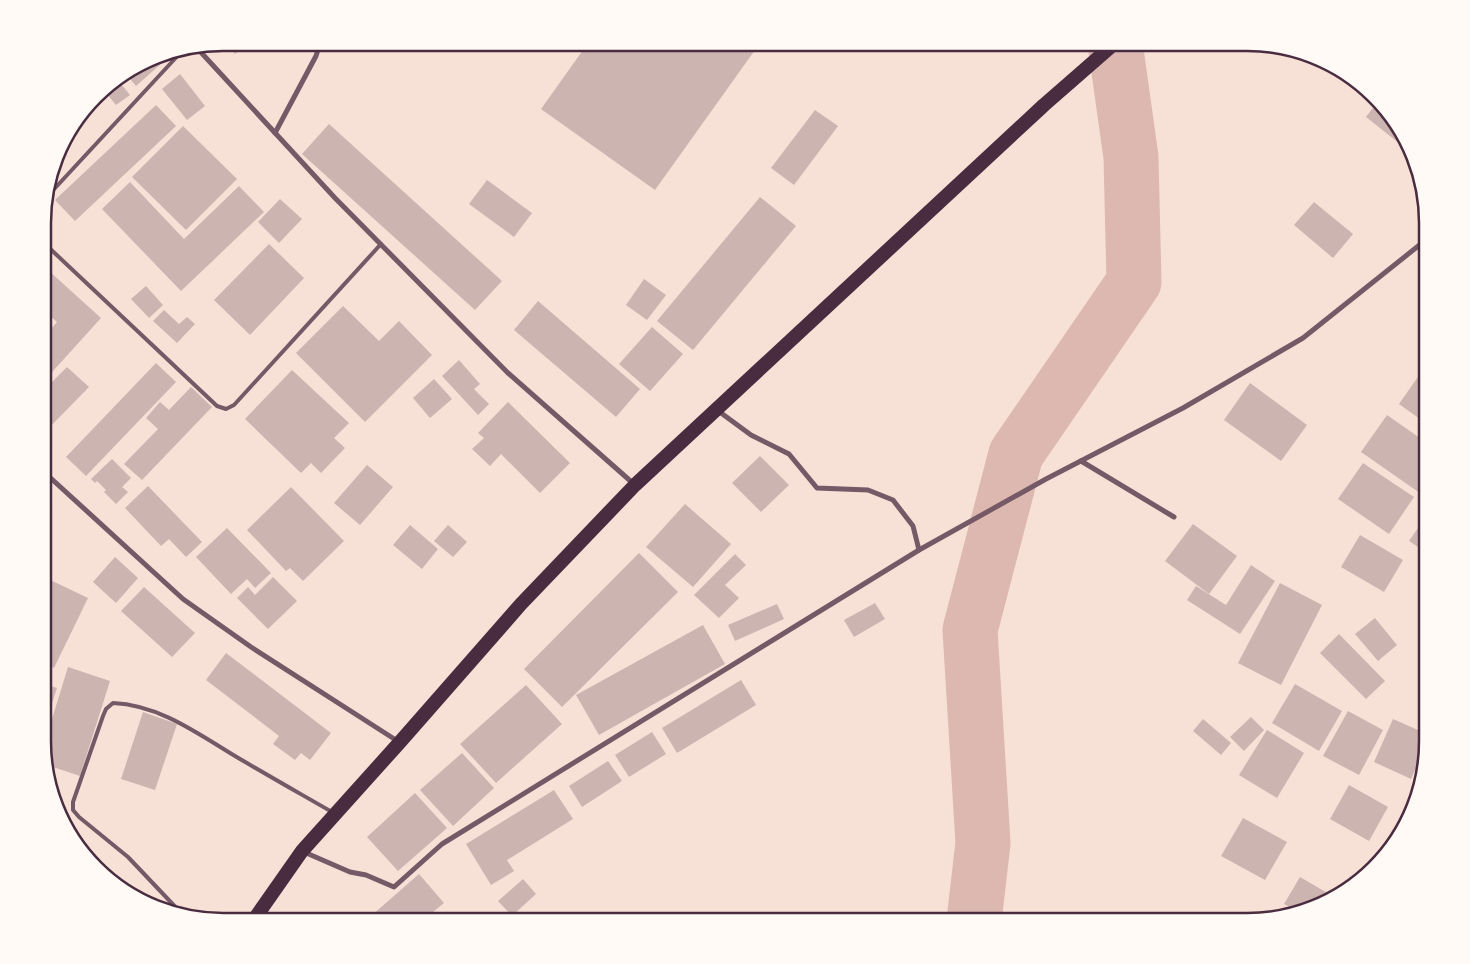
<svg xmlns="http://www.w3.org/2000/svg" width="1470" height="964" viewBox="0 0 1470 964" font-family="'DM Sans',sans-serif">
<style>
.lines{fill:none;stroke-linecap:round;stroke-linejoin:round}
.river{stroke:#dcb8b0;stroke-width:55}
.building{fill:#ccb4b1}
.service{stroke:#755966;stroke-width:4}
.minor{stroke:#755966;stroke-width:5}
.trunk{stroke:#4a2c40;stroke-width:14}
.rim{fill:none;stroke:#4a2c40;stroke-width:2.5}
</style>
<rect width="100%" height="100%" fill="#f7e1d7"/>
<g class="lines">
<path class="river" d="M 974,921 L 983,843 L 970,630 L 1016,454 L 1134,282 L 1131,157 L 1115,43"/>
</g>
<g class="building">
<path d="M 225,43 L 250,43 L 235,54 Z"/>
<path d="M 588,43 L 760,43 L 655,190 L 541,109 Z"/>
<path d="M 170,53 L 171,55 L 136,86 L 126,74 L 155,56 Z"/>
<path d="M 180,74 L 205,106 L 187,120 L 162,89 Z"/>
<path d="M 117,79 L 130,95 L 116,105 L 103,89 Z"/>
<path d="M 1376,104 L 1403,133 L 1409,151 L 1366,117 Z"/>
<path d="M 156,105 L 176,126 L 75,221 L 55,200 Z"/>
<path d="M 815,110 L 838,126 L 794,185 L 771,168 Z"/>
<path d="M 329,124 L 502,281 L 475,310 L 302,154 Z"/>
<path d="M 183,126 L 237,179 L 186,230 L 132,177 Z"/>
<path d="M 487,180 L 532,213 L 514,237 L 469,204 Z"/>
<path d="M 130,182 L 184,239 L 239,186 L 264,212 L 181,291 L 102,209 Z"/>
<path d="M 760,197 L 796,226 L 693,350 L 657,321 Z"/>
<path d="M 280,199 L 302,219 L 279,243 L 258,222 Z"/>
<path d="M 1314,202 L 1353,234 L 1333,258 L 1294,225 Z"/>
<path d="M 269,244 L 304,278 L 250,335 L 214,300 Z"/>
<path d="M 44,255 L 52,261 L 44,270 Z"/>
<path d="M 49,271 L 101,318 L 44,381 L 44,337 L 57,322 L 47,313 L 44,317 L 44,276 Z"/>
<path d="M 644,279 L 666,295 L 647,320 L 626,305 Z"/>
<path d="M 146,286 L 163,305 L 149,318 L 131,299 Z"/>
<path d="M 538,301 L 640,389 L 616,417 L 514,330 Z"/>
<path d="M 343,306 L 379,341 L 399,321 L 432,355 L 365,422 L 296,353 Z"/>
<path d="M 164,310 L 179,324 L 187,317 L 195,324 L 177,343 L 153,321 Z"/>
<path d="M 652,327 L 683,354 L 650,391 L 619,364 Z"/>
<path d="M 459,360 L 480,384 L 474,389 L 489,404 L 478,415 L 442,376 Z"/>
<path d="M 156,363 L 176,382 L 86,476 L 66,457 Z"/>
<path d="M 1427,364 L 1427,424 L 1399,404 Z"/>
<path d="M 67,367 L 89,387 L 44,433 L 44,390 Z"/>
<path d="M 292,370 L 349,423 L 334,438 L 345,448 L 321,473 L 311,463 L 301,473 L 245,419 Z"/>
<path d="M 434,379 L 452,399 L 430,418 L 413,398 Z"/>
<path d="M 1250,383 L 1307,425 L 1281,461 L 1224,420 Z"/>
<path d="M 191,387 L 212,407 L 142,480 L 124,464 L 158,429 L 146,418 L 160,402 L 169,410 Z"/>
<path d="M 508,402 L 570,463 L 540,493 L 501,454 L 490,466 L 472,449 L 484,438 L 478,433 Z"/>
<path d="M 1387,415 L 1427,443 L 1427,498 L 1361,452 Z"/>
<path d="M 760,456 L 789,485 L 761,512 L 732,483 Z"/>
<path d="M 112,459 L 131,478 L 122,487 L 128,492 L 116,504 L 104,492 L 106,490 L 97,481 L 95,483 L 91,479 Z"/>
<path d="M 1363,463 L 1414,497 L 1389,534 L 1338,499 Z"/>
<path d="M 367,465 L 393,487 L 360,525 L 334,503 Z"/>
<path d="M 148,486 L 202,542 L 186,557 L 169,539 L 161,546 L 125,508 Z"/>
<path d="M 291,487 L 344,541 L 303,581 L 290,568 L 286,571 L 247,530 Z"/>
<path d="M 685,504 L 731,544 L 693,587 L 646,547 Z"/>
<path d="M 1427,515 L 1427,553 L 1409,541 Z"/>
<path d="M 1193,524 L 1237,556 L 1209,594 L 1165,561 Z"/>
<path d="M 410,525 L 438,549 L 422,569 L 393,545 Z"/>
<path d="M 448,525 L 467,542 L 453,557 L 434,541 Z"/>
<path d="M 227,528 L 271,573 L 255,588 L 247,579 L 231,594 L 196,557 Z"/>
<path d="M 1360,535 L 1403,560 L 1384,592 L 1341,567 Z"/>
<path d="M 639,553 L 678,592 L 562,707 L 524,669 Z"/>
<path d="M 735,554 L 746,565 L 725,585 L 739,598 L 719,618 L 694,595 Z"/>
<path d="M 115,557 L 138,578 L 116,603 L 93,582 Z"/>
<path d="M 1251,565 L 1275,581 L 1240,634 L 1187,600 L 1196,586 L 1226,605 Z"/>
<path d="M 44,577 L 88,598 L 54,668 L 44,663 Z"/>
<path d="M 273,577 L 297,601 L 268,629 L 237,598 L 248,587 L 255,595 Z"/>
<path d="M 1280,583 L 1322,605 L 1281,685 L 1238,663 Z"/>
<path d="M 144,587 L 195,633 L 172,657 L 121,611 Z"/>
<path d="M 875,603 L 885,619 L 854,637 L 844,620 Z"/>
<path d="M 777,604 L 784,619 L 735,641 L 728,625 Z"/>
<path d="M 1375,618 L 1397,645 L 1378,661 L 1355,634 Z"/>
<path d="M 703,625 L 725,664 L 599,735 L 576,695 Z"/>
<path d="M 1339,634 L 1385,681 L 1366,699 L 1320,653 Z"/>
<path d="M 226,653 L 331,733 L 310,760 L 301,753 L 295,760 L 273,744 L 279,736 L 206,680 Z"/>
<path d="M 68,667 L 110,681 L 80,776 L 44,764 L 44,745 Z"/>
<path d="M 741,680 L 756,705 L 677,753 L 662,728 Z"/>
<path d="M 44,684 L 57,688 L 44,728 Z"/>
<path d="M 1295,684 L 1342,711 L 1319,751 L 1272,723 Z"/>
<path d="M 526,685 L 562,724 L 496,783 L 460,744 Z"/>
<path d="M 1348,711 L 1383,730 L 1359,775 L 1323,756 Z"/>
<path d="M 143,712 L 177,724 L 155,790 L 121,779 Z"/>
<path d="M 1251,717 L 1264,730 L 1244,751 L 1230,737 Z"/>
<path d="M 1203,719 L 1231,743 L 1221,755 L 1193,731 Z"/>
<path d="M 1393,719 L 1427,734 L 1427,744 L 1411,779 L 1374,762 Z"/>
<path d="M 1267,730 L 1304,753 L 1277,798 L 1239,775 Z"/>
<path d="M 652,732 L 666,754 L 629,777 L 615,755 Z"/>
<path d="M 462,753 L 494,788 L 453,826 L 420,790 Z"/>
<path d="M 608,761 L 622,781 L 582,807 L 569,786 Z"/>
<path d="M 1349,785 L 1388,807 L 1369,841 L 1330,819 Z"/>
<path d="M 554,790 L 573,819 L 507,860 L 514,871 L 491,885 L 466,844 Z"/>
<path d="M 415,793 L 447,828 L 398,871 L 367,837 Z"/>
<path d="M 1243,818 L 1287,842 L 1265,880 L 1221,856 Z"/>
<path d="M 419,874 L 444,903 L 422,921 L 376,921 L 371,916 Z"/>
<path d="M 1300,877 L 1336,898 L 1295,910 L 1284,904 Z"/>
<path d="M 523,879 L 536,894 L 512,916 L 498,901 Z"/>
</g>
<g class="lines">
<g class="service">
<path d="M 44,200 L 183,50"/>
<path d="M 44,243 L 217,406 L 226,409 L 234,405 L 381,244"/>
<path d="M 183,915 L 128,857 L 79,817 L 73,810 L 73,802 L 103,716 L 106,709 L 113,703 C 159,705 197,733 235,756 C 267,775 299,793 332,812"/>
</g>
<g class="minor">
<path d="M 197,48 L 335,198 L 508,373 L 635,485"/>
<path d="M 275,133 L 316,56 L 320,43"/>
<path d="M 717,410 L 751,435 L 789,454 L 817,488 L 868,490 L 893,500 L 913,526 L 919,550"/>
<path d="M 1081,461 L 1174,517"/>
<path d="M 44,472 L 183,599 L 251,647 L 399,742"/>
<path d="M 304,852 L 350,872 L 366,875 L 394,887 L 442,844 L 919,550 L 1046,479 L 1183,408 L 1303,338 L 1427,239"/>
</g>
<path class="trunk" d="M 253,921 L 302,851 L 400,742 L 521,604 L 635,485 L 1044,105 L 1115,43"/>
</g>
<path d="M0 0H1470V964H0ZM223 51H1247A172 172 0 0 1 1419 223V741A172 172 0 0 1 1247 913H223A172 172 0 0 1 51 741V223A172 172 0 0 1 223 51Z" fill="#fffaf5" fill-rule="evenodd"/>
<path class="rim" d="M223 51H1247A172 172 0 0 1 1419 223V741A172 172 0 0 1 1247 913H223A172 172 0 0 1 51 741V223A172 172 0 0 1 223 51Z"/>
</svg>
